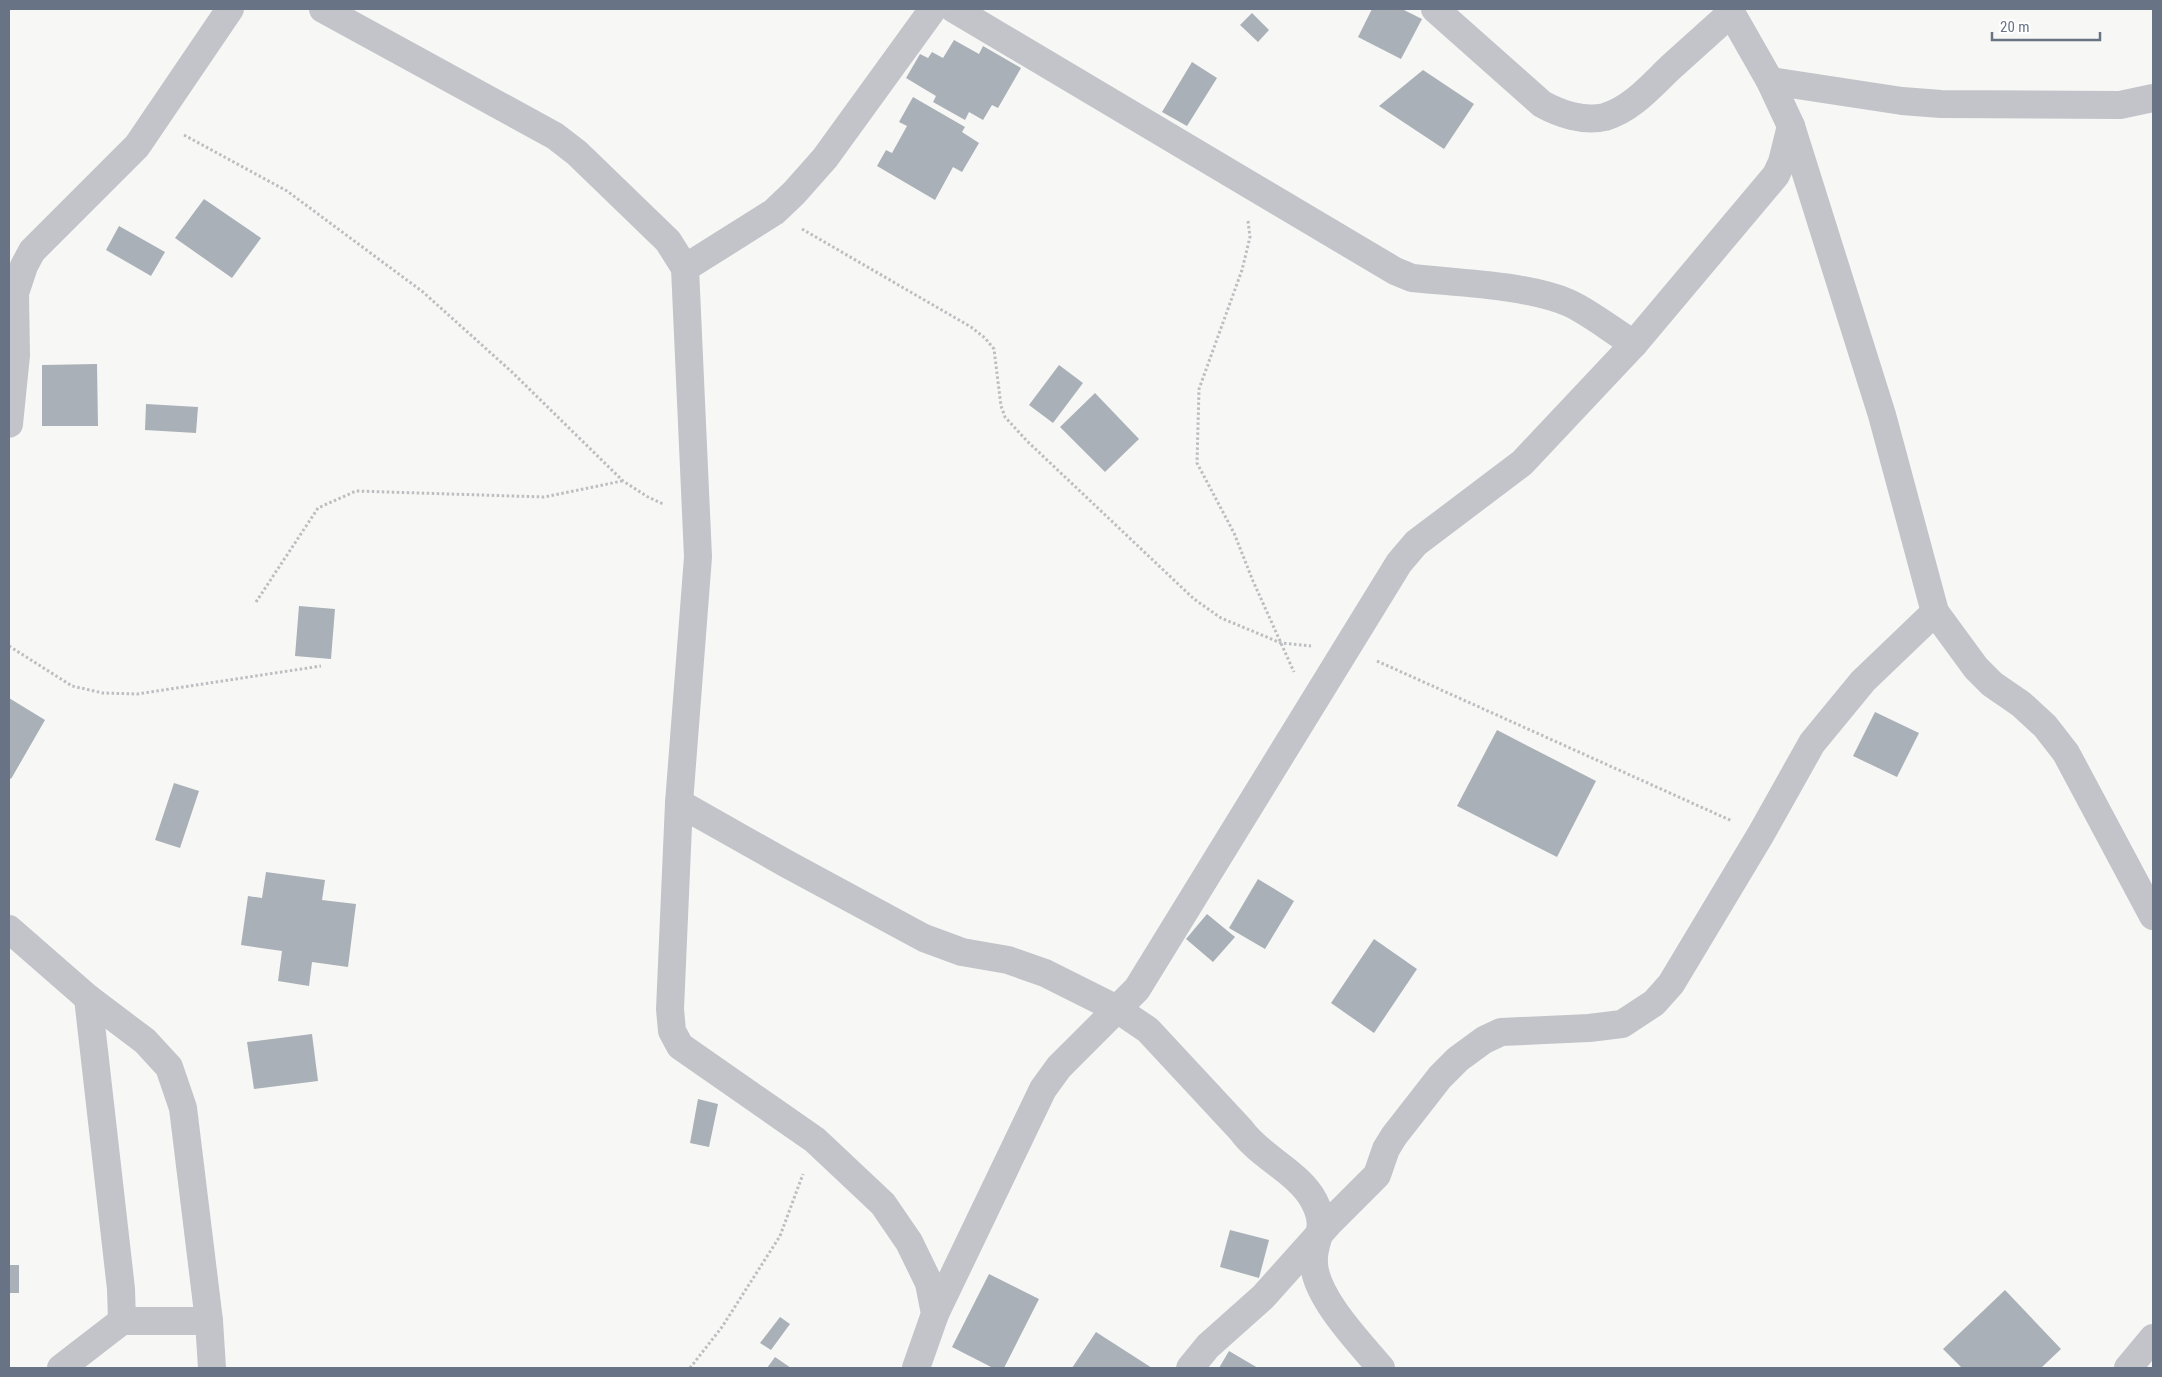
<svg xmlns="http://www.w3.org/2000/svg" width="2162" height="1377" viewBox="0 0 2162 1377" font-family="'Roboto Condensed',sans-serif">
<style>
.building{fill:#aab0b8}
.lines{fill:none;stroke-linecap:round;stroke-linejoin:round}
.path{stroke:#bcbec1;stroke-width:3;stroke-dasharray:2.5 2.5;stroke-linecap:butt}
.minor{stroke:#c2c4c9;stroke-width:28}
</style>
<rect width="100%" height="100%" fill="#f7f8f5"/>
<g class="building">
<path d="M 1372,9 L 1402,9 L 1422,19 L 1401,59 L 1358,37 Z"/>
<path d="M 1252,13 L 1269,30 L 1258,42 L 1240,25 Z"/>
<path d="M 954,40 L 979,54 L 983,46 L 1021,68 L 998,108 L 992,105 L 983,120 L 969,112 L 965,120 L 933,102 L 936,96 L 906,78 L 920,54 L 928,58 L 932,52 L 943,58 Z"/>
<path d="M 1192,62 L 1217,78 L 1187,126 L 1162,112 Z"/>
<path d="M 1423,70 L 1474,104 L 1444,149 L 1379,106 Z"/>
<path d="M 913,97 L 965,127 L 962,132 L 979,143 L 962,172 L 953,167 L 935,200 L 877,166 L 886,150 L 892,153 L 907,126 L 899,122 Z"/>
<path d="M 204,199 L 261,238 L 232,278 L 175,238 Z"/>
<path d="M 119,226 L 165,252 L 151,276 L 106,250 Z"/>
<path d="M 97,364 L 98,426 L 42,426 L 42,365 Z"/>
<path d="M 1059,365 L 1083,383 L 1053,423 L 1029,405 Z"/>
<path d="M 1095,393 L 1139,439 L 1105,472 L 1060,427 Z"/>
<path d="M 146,404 L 198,407 L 196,433 L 145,430 Z"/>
<path d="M 299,606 L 335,609 L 331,659 L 295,656 Z"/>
<path d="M 9,698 L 45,720 L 11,779 L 9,777 Z"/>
<path d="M 1875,712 L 1919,733 L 1897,777 L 1853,756 Z"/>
<path d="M 1497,730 L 1596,781 L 1557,857 L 1457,806 Z"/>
<path d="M 174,783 L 199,791 L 180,848 L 155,840 Z"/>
<path d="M 266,872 L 325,880 L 322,900 L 356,904 L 348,967 L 312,962 L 309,986 L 278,981 L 282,951 L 241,945 L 248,896 L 262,898 Z"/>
<path d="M 1258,879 L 1294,901 L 1265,949 L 1229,928 Z"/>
<path d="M 1207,914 L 1235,937 L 1213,962 L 1186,939 Z"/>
<path d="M 1374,939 L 1417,969 L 1374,1033 L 1331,1003 Z"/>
<path d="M 312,1034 L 318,1081 L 254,1089 L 247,1042 Z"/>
<path d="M 698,1099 L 718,1104 L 709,1147 L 690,1143 Z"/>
<path d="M 1230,1230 L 1269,1240 L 1259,1278 L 1220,1267 Z"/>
<rect x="9" y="1265" width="10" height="28"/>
<path d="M 989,1274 L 1039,1299 L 1004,1368 L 993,1368 L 952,1347 Z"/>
<path d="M 2005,1290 L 2061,1349 L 2041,1368 L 1962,1368 L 1943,1349 Z"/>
<path d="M 780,1317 L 790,1324 L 771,1350 L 760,1343 Z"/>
<path d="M 1096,1332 L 1152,1368 L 1072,1368 Z"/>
<path d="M 1229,1351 L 1258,1368 L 1219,1368 Z"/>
<path d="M 775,1357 L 791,1368 L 767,1368 Z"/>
</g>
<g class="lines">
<g class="path">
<path d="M 184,135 L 287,191 L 423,292 L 513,373 L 623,481 L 648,497 L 663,504"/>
<path d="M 1248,221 L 1250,237 L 1242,270 L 1199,389 L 1197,463 L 1234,533 L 1253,581 L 1294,672"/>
<path d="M 802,229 L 971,327 L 985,338 L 994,349 L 1001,406 L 1005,417 L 1027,441 L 1194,599 L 1221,618 L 1281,643 L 1311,646"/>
<path d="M 256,602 L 318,508 L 356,491 L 544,497 L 622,481"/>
<path d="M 9,646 L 72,686 L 103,693 L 137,694 L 321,666"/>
<path d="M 1377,661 L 1732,821"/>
<path d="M 690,1368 L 722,1327 L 780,1236 L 803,1174"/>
</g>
<g class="minor">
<path d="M 323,9 L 555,136 L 577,153 L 668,241 L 685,268 L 698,557 L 679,803 L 670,1009 L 672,1031 L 680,1046 L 815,1140 L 883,1204 L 909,1242 L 929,1283 L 935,1314 L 916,1368"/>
<path d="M 954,9 L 1395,271 L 1412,278 C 1459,283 1527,285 1569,303 C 1591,313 1614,332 1634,344"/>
<path d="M 1435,9 L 1542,104 C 1560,114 1584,122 1605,117 C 1632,109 1652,85 1671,67 C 1691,49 1711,31 1731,13"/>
<path d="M 1729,9 L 1770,81 L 1791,126 L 1882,415 L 1935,612 L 1976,668 L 1992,684 L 2021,704 L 2045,726 L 2066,753 L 2153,916"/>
<path d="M 1770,81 L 1902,101 L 1941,104 L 2120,105 L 2153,98"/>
<path d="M 685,268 L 774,212 L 794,193 L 825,158 L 933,9"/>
<path d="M 9,424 L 16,355 L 15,293 L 24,266 L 32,251 L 137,146 L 230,9"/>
<path d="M 679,803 L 787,864 L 924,938 L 962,952 L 1008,960 L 1045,973 L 1117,1009 L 1148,1030 L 1241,1130 C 1260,1157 1299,1172 1314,1201 C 1330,1232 1312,1237 1314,1264 C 1316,1298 1360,1343 1381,1368"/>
<path d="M 9,929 L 88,998 L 145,1041 L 169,1067 L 183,1108 L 209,1321 L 212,1368"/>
<path d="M 935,1314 L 1043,1089 L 1059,1067 L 1137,989 L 1399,563 L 1416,543 L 1522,463 L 1634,344 L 1776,175 L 1782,162 L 1791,126"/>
<path d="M 122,1321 L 209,1321"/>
<path d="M 61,1368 L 122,1321 L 121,1289 L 88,998"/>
<path d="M 1190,1368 L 1208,1346 L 1263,1297 L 1331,1221 L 1377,1175 L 1386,1149 L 1394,1136 L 1440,1077 L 1458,1059 L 1484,1040 L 1501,1032 L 1589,1028 L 1622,1024 L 1654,1003 L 1671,984 L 1761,834 L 1812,743 L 1863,681 L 1935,612"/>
<path d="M 2128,1368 L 2153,1338"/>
</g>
</g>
<rect width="2162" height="1377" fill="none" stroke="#687385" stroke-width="20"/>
<path d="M1992 32v8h108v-8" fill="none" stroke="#687385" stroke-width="2.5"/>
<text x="2000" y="32" font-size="15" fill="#687385" stroke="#ffffff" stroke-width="4" paint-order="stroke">20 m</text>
</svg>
